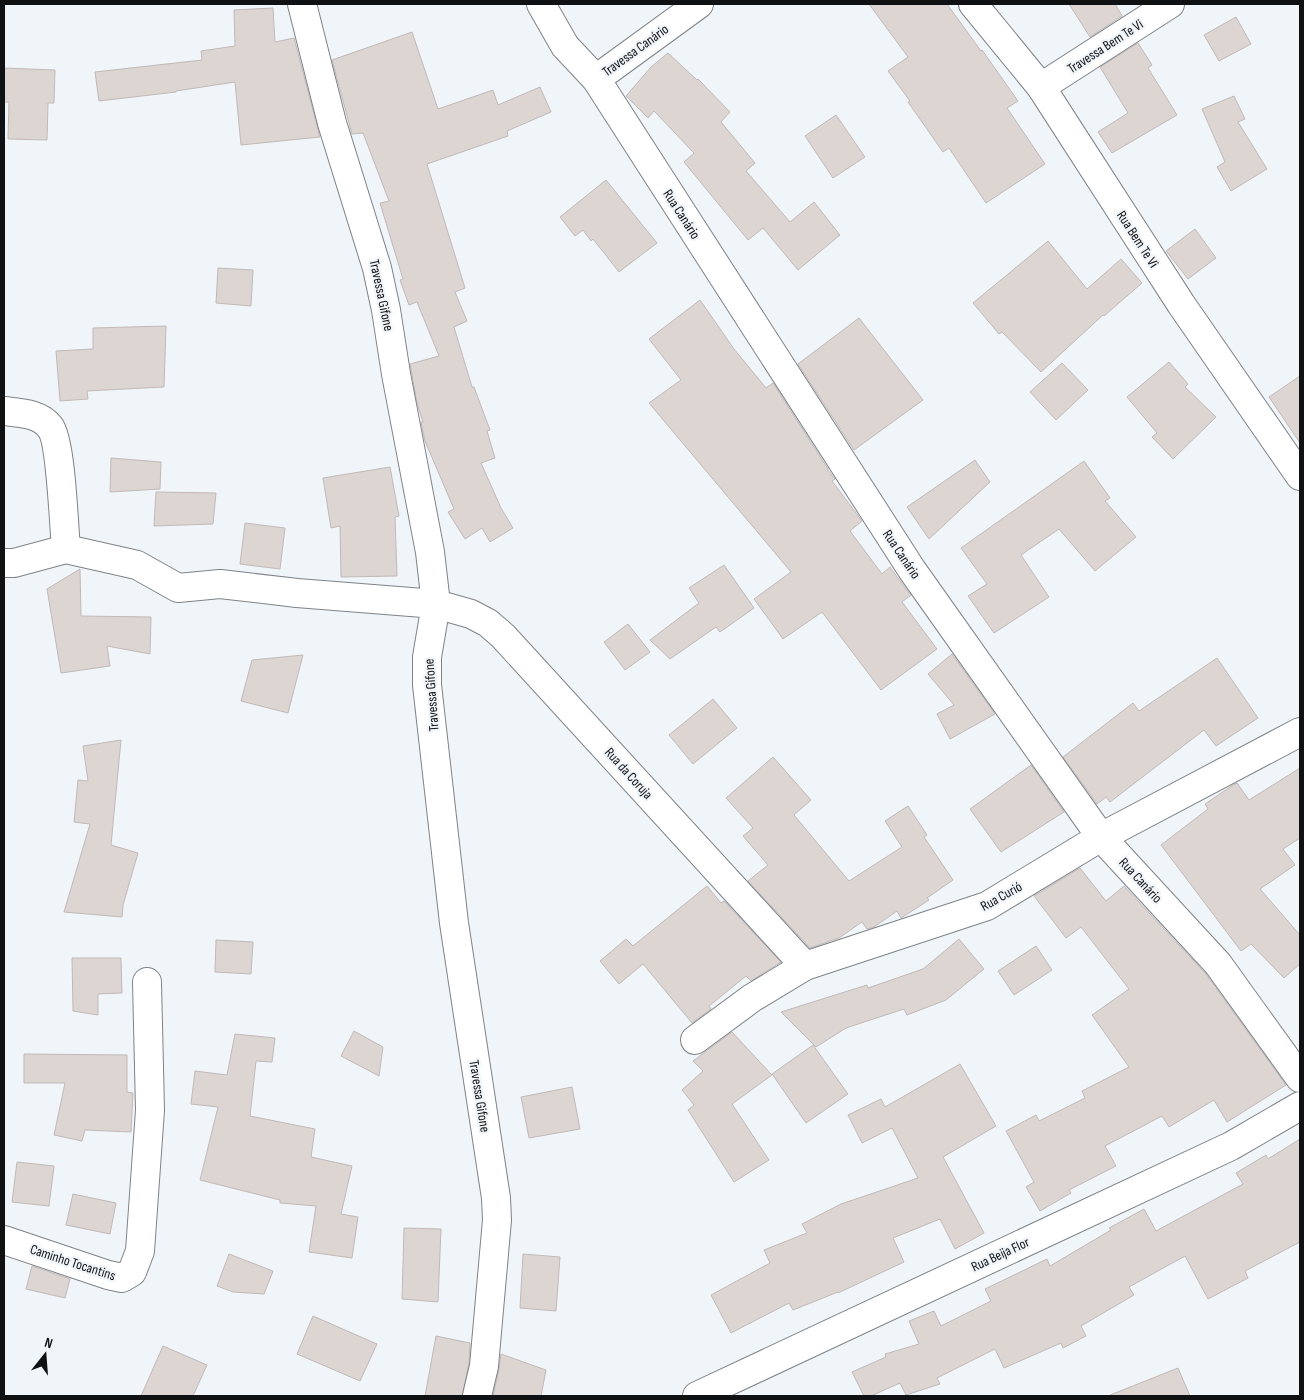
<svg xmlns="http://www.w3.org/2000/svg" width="1304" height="1400" viewBox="0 0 1304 1400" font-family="'Sofia Sans Condensed',sans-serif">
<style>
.building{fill:#dcd5d2;stroke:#c1b9b7}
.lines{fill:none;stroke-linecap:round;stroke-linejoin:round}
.minor-casing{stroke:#7e8388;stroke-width:30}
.minor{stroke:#fff;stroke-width:28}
.labels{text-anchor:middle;stroke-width:4.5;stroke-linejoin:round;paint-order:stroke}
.street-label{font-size:14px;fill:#101113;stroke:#f0f5fa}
</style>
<rect width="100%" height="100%" fill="#f0f5fa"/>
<g class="building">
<path d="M 869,4 L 947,4 L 981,51 L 982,50 L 1018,101 L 1007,108 L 1045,164 L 986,203 L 949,148 L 943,152 L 908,102 L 910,101 L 888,71 L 908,57 Z"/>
<path d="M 1069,4 L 1115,4 L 1122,16 L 1090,37 Z"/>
<path d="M 273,8 L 275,42 L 294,38 L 320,137 L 241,145 L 235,82 L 176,91 L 176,92 L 99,101 L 95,72 L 202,60 L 201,51 L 235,46 L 234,10 Z"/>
<path d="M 1236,17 L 1251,44 L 1219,61 L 1204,35 Z"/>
<path d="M 412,32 L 438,109 L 493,90 L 498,105 L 540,87 L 551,112 L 507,131 L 508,136 L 427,164 L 465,288 L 455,292 L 467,321 L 454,327 L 472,387 L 474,387 L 490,430 L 487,431 L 495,458 L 481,463 L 501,508 L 513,528 L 490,542 L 482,528 L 465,539 L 448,512 L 454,509 L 425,441 L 421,422 L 423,422 L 417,403 L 410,364 L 439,356 L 417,302 L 409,305 L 400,280 L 403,279 L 380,203 L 389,201 L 363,133 L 352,134 L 332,60 Z"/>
<path d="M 1138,43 L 1152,65 L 1148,68 L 1177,115 L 1112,153 L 1098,132 L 1128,113 L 1100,67 Z"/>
<path d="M 668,53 L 697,80 L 698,79 L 730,112 L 721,122 L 755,163 L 746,171 L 790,222 L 814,202 L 840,235 L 798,270 L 763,228 L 748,240 L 684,162 L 694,153 L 654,111 L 648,118 L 626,96 L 651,67 Z"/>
<path d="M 4,68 L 55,70 L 54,103 L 48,103 L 47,140 L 8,139 L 9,102 L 4,102 Z"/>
<path d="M 1234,96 L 1245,119 L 1238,122 L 1267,169 L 1231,191 L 1217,167 L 1225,162 L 1202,109 Z"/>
<path d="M 836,115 L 865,157 L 833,178 L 805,136 Z"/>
<path d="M 606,180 L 657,243 L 619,272 L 593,239 L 591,241 L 583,230 L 575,236 L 560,217 Z"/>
<path d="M 1195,229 L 1216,258 L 1188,279 L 1166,251 Z"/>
<path d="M 1048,241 L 1087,289 L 1121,259 L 1142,283 L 1104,316 L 1103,315 L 1041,372 L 1002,332 L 999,334 L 973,303 Z"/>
<path d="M 218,268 L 253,270 L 251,306 L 216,303 Z"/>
<path d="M 700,300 L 734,349 L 766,388 L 773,383 L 828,469 L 827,469 L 835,479 L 832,481 L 862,521 L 850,531 L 882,574 L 890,567 L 908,592 L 911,595 L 902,602 L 937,649 L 881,690 L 822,612 L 783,639 L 754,599 L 791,572 L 649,403 L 681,380 L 649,339 Z"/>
<path d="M 859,318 L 923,400 L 854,450 L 798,364 Z"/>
<path d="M 166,326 L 164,387 L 87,391 L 88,399 L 60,401 L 56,351 L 93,349 L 93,328 Z"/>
<path d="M 1169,362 L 1188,384 L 1185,387 L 1216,417 L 1173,459 L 1152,437 L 1157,433 L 1127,397 Z"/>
<path d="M 1062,363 L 1088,390 L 1056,420 L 1030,392 Z"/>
<path d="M 1300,376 L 1300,443 L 1269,397 Z"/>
<path d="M 111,458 L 161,462 L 160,489 L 110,492 Z"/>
<path d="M 975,460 L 990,482 L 929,539 L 907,507 Z"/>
<path d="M 1084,461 L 1110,498 L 1105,501 L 1136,537 L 1095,571 L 1059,529 L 1021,555 L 1049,597 L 994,633 L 968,596 L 987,584 L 961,548 Z"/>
<path d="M 390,467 L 399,516 L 395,517 L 397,576 L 341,577 L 340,526 L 331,528 L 323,478 Z"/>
<path d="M 156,492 L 216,493 L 213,524 L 154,526 Z"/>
<path d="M 245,523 L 285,528 L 280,569 L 240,564 Z"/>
<path d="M 724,565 L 754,608 L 720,632 L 716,627 L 670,659 L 650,640 L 699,603 L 689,588 Z"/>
<path d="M 80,569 L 81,616 L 151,617 L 150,654 L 107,646 L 110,666 L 61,673 L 47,589 Z"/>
<path d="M 628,624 L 650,652 L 625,670 L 604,642 Z"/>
<path d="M 952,654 L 995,714 L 950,739 L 937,714 L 954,705 L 928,674 Z"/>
<path d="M 303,655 L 288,713 L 241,701 L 252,660 Z"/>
<path d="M 1217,658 L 1258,718 L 1216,746 L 1204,730 L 1110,802 L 1106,797 L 1097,804 L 1063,757 L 1133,703 L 1139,711 Z"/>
<path d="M 713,699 L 737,728 L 693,764 L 669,735 Z"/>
<path d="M 121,740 L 111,845 L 138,853 L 123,905 L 122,917 L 64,912 L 90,824 L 74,822 L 78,780 L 88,781 L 83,746 Z"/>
<path d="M 773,757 L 811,800 L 794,815 L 849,881 L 902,847 L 885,821 L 908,806 L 927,835 L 924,837 L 953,880 L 927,898 L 929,900 L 901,918 L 897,911 L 874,927 L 867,929 L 862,922 L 839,938 L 810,948 L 748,881 L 768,865 L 743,836 L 753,828 L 726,798 Z"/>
<path d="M 1031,765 L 1064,812 L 1001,852 L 970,809 Z"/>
<path d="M 1300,768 L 1300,838 L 1283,849 L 1295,865 L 1260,889 L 1300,935 L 1300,964 L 1284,978 L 1251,944 L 1241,951 L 1161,845 L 1208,809 L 1205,804 L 1233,785 L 1237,783 L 1249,800 Z"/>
<path d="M 1080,868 L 1106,901 L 1124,886 L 1206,974 L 1286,1085 L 1227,1122 L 1214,1100 L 1169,1127 L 1162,1116 L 1105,1146 L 1116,1166 L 1069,1190 L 1071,1193 L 1040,1211 L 1026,1187 L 1034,1182 L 1006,1131 L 1036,1115 L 1039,1121 L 1085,1098 L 1082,1091 L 1129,1067 L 1092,1015 L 1129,989 L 1081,927 L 1066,938 L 1034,896 Z"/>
<path d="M 707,886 L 721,903 L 724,901 L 781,962 L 751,981 L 746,976 L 709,1006 L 711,1009 L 692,1023 L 643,964 L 619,984 L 600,961 L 626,939 L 633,946 Z"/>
<path d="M 959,939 L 984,969 L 946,1000 L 907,1015 L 904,1009 L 846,1028 L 816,1047 L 781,1012 L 867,985 L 868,988 L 923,969 Z"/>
<path d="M 216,940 L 253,942 L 251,974 L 215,972 Z"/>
<path d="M 1036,946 L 1052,970 L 1014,995 L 998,971 Z"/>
<path d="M 72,958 L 121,958 L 122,993 L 98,994 L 98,1015 L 73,1011 Z"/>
<path d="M 354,1031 L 383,1047 L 379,1076 L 341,1056 Z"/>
<path d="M 732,1032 L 772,1075 L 732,1104 L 769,1160 L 734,1182 L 688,1110 L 694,1105 L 682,1090 L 703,1071 L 693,1061 Z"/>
<path d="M 235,1034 L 275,1038 L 272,1062 L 256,1061 L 250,1116 L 315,1129 L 311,1157 L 352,1166 L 341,1214 L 358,1217 L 352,1258 L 309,1252 L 316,1206 L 280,1203 L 280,1200 L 200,1180 L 218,1107 L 191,1104 L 195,1071 L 227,1075 Z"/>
<path d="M 813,1045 L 848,1094 L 806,1123 L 772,1074 Z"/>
<path d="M 24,1054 L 127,1055 L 127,1092 L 133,1093 L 131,1132 L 85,1130 L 82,1141 L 54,1135 L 65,1083 L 24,1083 Z"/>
<path d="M 960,1064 L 996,1126 L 943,1157 L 984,1233 L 955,1249 L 940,1219 L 893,1238 L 904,1262 L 838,1293 L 838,1292 L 793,1310 L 789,1303 L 731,1333 L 711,1295 L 770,1263 L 764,1250 L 807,1233 L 802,1224 L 841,1204 L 918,1178 L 892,1128 L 862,1143 L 848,1115 L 881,1099 L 885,1107 Z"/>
<path d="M 572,1087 L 580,1129 L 529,1138 L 521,1097 Z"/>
<path d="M 1300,1139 L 1300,1242 L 1245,1271 L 1248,1278 L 1208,1299 L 1185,1256 L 1129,1287 L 1134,1295 L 1081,1326 L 1086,1336 L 1063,1348 L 1061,1343 L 1004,1368 L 995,1349 L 937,1378 L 940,1384 L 906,1395 L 900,1383 L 871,1396 L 864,1396 L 852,1372 L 886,1357 L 885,1354 L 919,1344 L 909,1321 L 934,1311 L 941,1326 L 991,1301 L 985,1289 L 1047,1259 L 1050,1266 L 1111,1230 L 1109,1228 L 1144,1209 L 1156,1231 L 1243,1184 L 1236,1173 L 1266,1155 L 1268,1159 Z"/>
<path d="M 17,1162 L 54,1166 L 49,1206 L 12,1202 Z"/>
<path d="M 73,1194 L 116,1203 L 110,1234 L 66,1225 Z"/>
<path d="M 404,1228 L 441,1229 L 438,1302 L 402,1299 Z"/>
<path d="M 229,1254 L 273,1271 L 264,1294 L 233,1292 L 217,1286 Z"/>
<path d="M 523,1254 L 560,1257 L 556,1311 L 520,1308 Z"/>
<path d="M 32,1266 L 70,1279 L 65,1298 L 26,1289 Z"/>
<path d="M 313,1316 L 377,1344 L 360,1381 L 297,1354 Z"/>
<path d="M 436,1336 L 470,1343 L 469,1364 L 462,1396 L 425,1396 Z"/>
<path d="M 163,1346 L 207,1365 L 193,1396 L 141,1396 Z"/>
<path d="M 501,1354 L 546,1370 L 541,1396 L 493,1396 L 499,1369 Z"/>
<path d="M 1178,1368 L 1190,1396 L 1110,1396 L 1110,1395 Z"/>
</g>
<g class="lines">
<defs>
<g id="minor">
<path d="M 302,4 L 332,123 L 377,268 L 386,310 L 396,374 L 430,552 L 436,604 L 427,657 L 427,685 L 454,923 L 496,1198 L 497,1220 L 484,1366 L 477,1396"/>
<path d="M 541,4 L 565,46 L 596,79 L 912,570 L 1101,837 L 1218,964 L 1300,1078"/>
<path d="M 973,4 L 1041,87 L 1181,304 L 1300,476"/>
<path d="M 596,79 L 699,4"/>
<path d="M 1041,87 L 1170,4"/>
<path d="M 4,411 C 20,413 39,413 50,427 C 61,440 64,528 66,549"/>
<path d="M 4,563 L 14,563 L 66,549 L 137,565 L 178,588 L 220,584 L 297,593 L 436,604 L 471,614 L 488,623 L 503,636 L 805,966"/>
<path d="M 695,1040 L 752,998 L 805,966 L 987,906 L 1101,837 L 1300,732"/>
<path d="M 4,1240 L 108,1275 L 122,1278 L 132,1272 L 140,1251 L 150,1110 L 147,982"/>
<path d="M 697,1396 L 1231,1146 L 1300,1106"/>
</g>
</defs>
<use href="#minor" class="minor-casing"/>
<use href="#minor" class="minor"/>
</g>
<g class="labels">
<g class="street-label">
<text transform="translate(1105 46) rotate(-33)" y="5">Travessa Bem Te Vi</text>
<text transform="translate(635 50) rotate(-36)" y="5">Travessa Canário</text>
<text transform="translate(682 214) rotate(57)" y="5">Rua Canário</text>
<text transform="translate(1138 239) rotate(57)" y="5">Rua Bem Te Vi</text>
<text transform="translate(382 295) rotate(78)" y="5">Travessa Gifone</text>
<text transform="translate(902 554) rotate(56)" y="5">Rua Canário</text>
<text transform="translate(431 695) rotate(-94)" y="5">Travessa Gifone</text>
<text transform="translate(629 773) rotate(48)" y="5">Rua da Coruja</text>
<text transform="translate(1141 880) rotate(47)" y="5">Rua Canário</text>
<text transform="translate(1001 896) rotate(-29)" y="5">Rua Curió</text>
<text transform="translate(480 1096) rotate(81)" y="5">Travessa Gifone</text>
<text transform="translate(1000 1254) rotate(-25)" y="5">Rua Beija Flor</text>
<text transform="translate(73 1262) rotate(18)" y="5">Caminho Tocantins</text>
</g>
</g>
<rect width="1304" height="1400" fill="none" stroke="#101113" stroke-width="10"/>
<g transform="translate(45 1355) rotate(17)" stroke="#f0f5fa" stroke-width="4" paint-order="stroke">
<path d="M0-4L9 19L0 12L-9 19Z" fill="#101113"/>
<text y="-8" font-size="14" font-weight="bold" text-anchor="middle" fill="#101113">N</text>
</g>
</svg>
